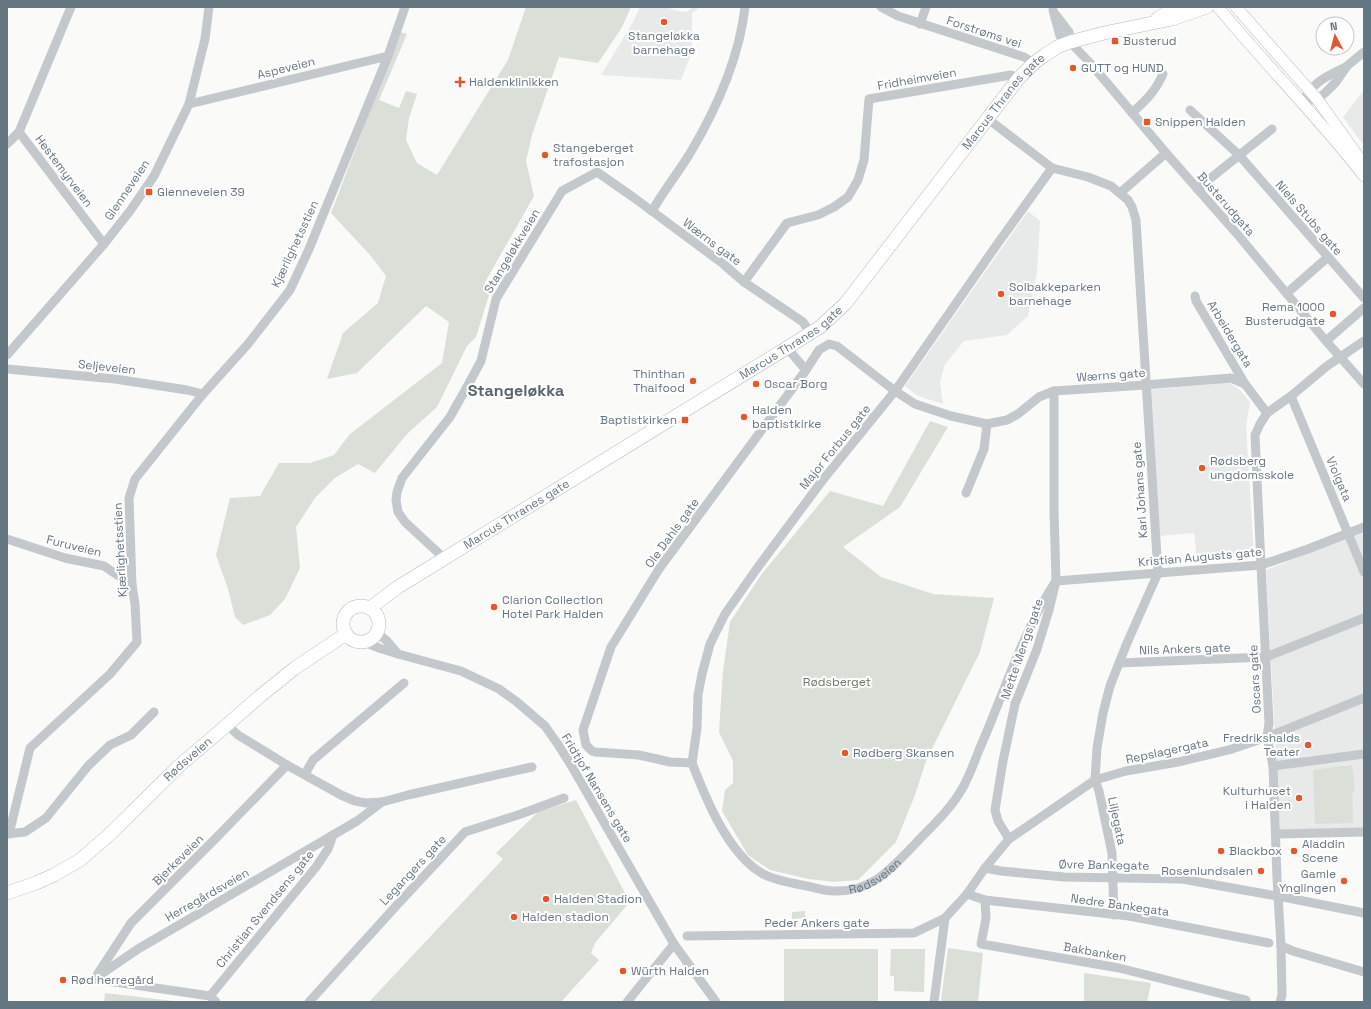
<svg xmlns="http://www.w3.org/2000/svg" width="1371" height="1009" viewBox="0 0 1371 1009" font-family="'Space Grotesk',sans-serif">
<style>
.built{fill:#e8e9e9}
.green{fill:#dadfd7}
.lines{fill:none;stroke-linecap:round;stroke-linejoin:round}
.major-casing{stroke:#b5babe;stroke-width:12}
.highway-casing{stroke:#b4b9bd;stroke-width:14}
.minor{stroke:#c3c8cc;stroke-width:9}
.major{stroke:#fff;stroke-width:11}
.highway{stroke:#fff;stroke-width:13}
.poi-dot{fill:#e4572e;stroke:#fff;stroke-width:1.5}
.labels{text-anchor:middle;stroke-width:4;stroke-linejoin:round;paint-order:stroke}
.street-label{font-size:12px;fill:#657683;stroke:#fff}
.poi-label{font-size:12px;fill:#657683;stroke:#fff;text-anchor:start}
.park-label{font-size:12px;fill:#687a64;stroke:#fff}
.district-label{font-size:16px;font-weight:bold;fill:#57646e;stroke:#fff}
</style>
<rect width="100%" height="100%" fill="#fafaf8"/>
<g class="built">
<path d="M 640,7 L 667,7 L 673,10 L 687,12 L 693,7 L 700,7 L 692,13 L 692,52 L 681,80 L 601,75 L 632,24 Z"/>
<path d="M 1364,90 L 1364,146 L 1343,117 Z"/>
<path d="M 1028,211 L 1040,221 L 1037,273 L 1028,316 L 1007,335 L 964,341 L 945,364 L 940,382 L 943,404 L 918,396 L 905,386 Z"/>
<path d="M 1228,382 L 1240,390 L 1250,402 L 1246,426 L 1254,556 L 1197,561 L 1194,533 L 1160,536 L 1150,390 Z"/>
<path d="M 1364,531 L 1364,829 L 1280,829 L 1266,570 Z"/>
</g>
<g class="green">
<path d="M 526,7 L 631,7 L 621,29 L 598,63 L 559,57 L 532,135 L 526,161 L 534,196 L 484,284 L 490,292 L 476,337 L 467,346 L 437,407 L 407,434 L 375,473 L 358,464 L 335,478 L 315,498 L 296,527 L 300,568 L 285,599 L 270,615 L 243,625 L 235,617 L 228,589 L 216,555 L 230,498 L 260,496 L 279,463 L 310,463 L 334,455 L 350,434 L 442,363 L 449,322 L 426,306 L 357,373 L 327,379 L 343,333 L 378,303 L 386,276 L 370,255 L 331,213 L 400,32 L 407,34 L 379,100 L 399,108 L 406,91 L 417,94 L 409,118 L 406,140 L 417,163 L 437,175 L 508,60 Z"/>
<path d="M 930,421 L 948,427 L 900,507 L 843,547 L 881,577 L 933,594 L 994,598 L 980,652 L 926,761 L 915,795 L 896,842 L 858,880 L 834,882 L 809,879 L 770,870 L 748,855 L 722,811 L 725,790 L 733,783 L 733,761 L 719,732 L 723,671 L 730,622 L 761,575 L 830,491 L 883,506 Z"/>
<path d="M 1352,765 L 1355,789 L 1354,791 L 1352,792 L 1353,823 L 1315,824 L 1313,770 Z"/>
<path d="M 576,800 L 626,895 L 628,904 L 595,943 L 591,953 L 599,960 L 561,1002 L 369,1002 L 503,859 L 496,853 L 538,812 Z"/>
<path d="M 805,911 L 805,918 L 792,919 L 792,912 Z"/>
<path d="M 948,948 L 983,953 L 978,1002 L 942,1002 L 941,1000 Z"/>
<rect x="784" y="949" width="94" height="53"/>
<path d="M 891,949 L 925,949 L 924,992 L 894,991 L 894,976 L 890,976 Z"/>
<path d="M 1084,973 L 1151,983 L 1147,1002 L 1084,1002 Z"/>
<path d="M 105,993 L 182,1002 L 104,1002 Z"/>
</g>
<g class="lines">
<defs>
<g id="major">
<path d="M 1218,7 C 1265,64 1318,117 1364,176"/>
<path d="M 1236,7 L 1317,99 L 1363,163"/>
</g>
<g id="highway">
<path d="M 1158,18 L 1177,7"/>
<circle cx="361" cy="624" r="18"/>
<path id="s2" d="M 370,608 L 398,587 L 790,346 L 820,327 L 845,304 L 1018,79 L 1034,63 L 1045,55 L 1057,47 L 1070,42 L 1104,33 L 1172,19 L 1207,7"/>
<path id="s3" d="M 7,893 L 36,883 L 54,875 L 80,860 L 109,835 L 179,766 L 227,725 L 259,697 L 295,668 L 346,634"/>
</g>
</defs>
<use href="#major" class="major-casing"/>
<use href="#highway" class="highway-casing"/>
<g class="minor">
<path d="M 881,7 L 898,16 L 1024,57 L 1034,63"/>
<path d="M 1053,10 L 1060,36 L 1070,42 L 1091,64 L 1166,153 L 1238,235 L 1326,341 L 1364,384"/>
<path d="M 1056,15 L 1069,32 L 1070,42"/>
<path d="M 920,24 L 926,7"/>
<path d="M 1306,96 C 1315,81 1331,74 1346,67"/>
<path d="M 1302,102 L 1317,99 L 1325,93 L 1336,82 L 1347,66 L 1364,52"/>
<path d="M 189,104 L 388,56"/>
<path d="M 1190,110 L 1239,155 L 1364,298"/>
<path d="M 1132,113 C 1146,100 1155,92 1163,74"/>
<path d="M 988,119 L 1052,168 L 1088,177 L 1111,186 L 1128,200 L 1132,207 L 1136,220 L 1158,573 L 1127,643 L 1110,686 L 1103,713 L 1097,748 L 1095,780 L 1099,791 L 1112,853 L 1114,915"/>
<path d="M 19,132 L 104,244"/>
<path d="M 7,144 L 19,132 L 71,7"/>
<path d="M 1197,189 L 1272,129"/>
<path d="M 1120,193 L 1166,153"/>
<path d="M 652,211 C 663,192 677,174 689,155 C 716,110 739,60 745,7"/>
<path d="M 744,282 L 787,223 L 818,215 L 834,207 L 848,197 L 858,180 L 864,160 L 869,99 L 1011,75 L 1018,79"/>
<path d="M 1287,293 L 1328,257"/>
<path d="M 1195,296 L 1196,301 L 1245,384 L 1267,413 L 1291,396 L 1327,366 L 1364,341"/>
<path d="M 1326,341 L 1364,308"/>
<path d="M 7,355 L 104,244 L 130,211 L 154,176 L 189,104 L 205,39 L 209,7"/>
<path d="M 7,369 L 115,379 L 187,390 L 203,394"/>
<path d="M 806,370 L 819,350 L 829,344 L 837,346 L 895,391 L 915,404 L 951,416 L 987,424 L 1007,420 L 1018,414 L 1039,397 L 1054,391 L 1145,385 L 1231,378 L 1245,384"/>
<path d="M 1291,396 L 1364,572"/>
<path d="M 1267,413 L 1260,424 L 1255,435 L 1261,565 L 1269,723 L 1267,737 L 1273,766 L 1277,878 L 1281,946 L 1282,995 L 1280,1002"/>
<path d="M 966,493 L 984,449 L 987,424"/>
<path d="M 7,539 L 65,558 L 104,566 L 132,585"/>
<path d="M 445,559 L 405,522 L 398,512 L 396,500 L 397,492 L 402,478 L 450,417 L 468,385 L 481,361 L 496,299 L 562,191 L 597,172 L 633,197 L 722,263 L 744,282 L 803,322 L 811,334"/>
<path d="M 377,633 L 386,640 L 398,654 L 461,671 L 499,689 L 517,702 L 545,726 L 559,746 L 571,765 L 674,944 L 716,1002"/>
<path d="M 364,642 L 379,648 L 398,654"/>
<path d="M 1119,663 L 1266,657 L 1364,618"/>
<path d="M 227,725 L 238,735 L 287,765 L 341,795 L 355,801 L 366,803 L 382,802 L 408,795 L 532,767"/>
<path id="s1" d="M 692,763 C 706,799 728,854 763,874 C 776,881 792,883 807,886 C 816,888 827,892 837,891 C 873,891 892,868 915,844 C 931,827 950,810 962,789 C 969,777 974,763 979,750 C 1004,694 1022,632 1056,581 L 1261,565 L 1308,549 L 1364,527"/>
<path d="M 692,763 L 697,728 L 698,695 L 702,674 L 710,644 L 725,614 L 758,567 L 822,481 L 895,391 L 998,243 L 1052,168"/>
<path d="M 692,763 L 670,762 L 639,755 L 595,752 L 592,751 L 586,745 L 583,730 L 611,647 L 659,569 L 806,370 L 787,348"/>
<path d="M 1273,766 L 1364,754"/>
<path d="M 305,774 L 313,760 L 404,683"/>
<path d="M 7,834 L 25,832 L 46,818 L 88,766 L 110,745 L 131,735 L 154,712"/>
<path d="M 9,834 L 30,748 L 110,674 L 137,642 L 135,604 L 132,585 L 129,498 L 135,479 L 203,394 L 248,344 L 290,290 L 309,249 L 388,56 L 405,7"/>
<path d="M 1276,834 L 1364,832"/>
<path d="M 1009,839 L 998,821 L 995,810 L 1003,761 L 1015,704 L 1037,649 L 1049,610 L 1056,581 L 1054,511 L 1054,391"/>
<path d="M 985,868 L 1001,871 L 1064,877 L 1182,879 L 1288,898 L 1364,913"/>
<path d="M 967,894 L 985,900 L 1129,916 L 1269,943"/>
<path d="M 985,900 L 986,918 L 981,944 L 1119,968 L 1246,1000"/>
<path d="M 687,936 L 914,933 L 945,918 L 967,894 L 985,868 L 1009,839 L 1095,780 L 1126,771 L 1178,762 L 1232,749 L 1267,737 L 1364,698"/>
<path d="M 1281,946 L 1293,951 L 1364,972"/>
<path d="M 97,975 L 131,923 L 216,838 L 287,765"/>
<path d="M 94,979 L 138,949 L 357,821 L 382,802"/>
<path d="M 94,979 L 210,996 L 216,1002"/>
<path d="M 210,996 L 316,867 L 328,849 L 333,835"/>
<path d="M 309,1002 L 397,905 L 465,832 L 518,815 L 564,798"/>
<path d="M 627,1002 L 674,944"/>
<path d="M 934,1002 L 945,918"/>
</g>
<use href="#major" class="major"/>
<use href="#highway" class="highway"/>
</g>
<g class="poi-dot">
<circle cx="664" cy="22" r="4"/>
<rect x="1111" y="37" width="8" height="8" rx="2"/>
<circle cx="1073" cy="68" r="4"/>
<path d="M458 76h4v4h4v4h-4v4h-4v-4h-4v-4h4z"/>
<rect x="1143" y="118" width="8" height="8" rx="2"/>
<circle cx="545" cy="155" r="4"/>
<rect x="145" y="188" width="8" height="8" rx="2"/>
<circle cx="1001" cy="294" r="4"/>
<circle cx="1333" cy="314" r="4"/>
<circle cx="693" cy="381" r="4"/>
<circle cx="756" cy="384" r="4"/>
<circle cx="744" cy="417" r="4"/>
<rect x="681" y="416" width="8" height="8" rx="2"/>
<circle cx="1202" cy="468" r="4"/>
<circle cx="494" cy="607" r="4"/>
<circle cx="1308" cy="745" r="4"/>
<circle cx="845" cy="753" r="4"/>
<circle cx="1299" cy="798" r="4"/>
<circle cx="1221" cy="851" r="4"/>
<circle cx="1294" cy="851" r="4"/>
<circle cx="1261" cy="871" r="4"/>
<circle cx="1344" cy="881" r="4"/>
<circle cx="546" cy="899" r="4"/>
<circle cx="514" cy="917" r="4"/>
<circle cx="623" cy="971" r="4"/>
<circle cx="63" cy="980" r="4"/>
</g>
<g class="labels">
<g class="street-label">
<text transform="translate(984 32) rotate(18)" y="4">Forstrøms vei</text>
<text transform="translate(286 68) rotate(-14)" y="4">Aspeveien</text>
<text transform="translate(917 79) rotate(-10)" y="4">Fridheimveien</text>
<text dy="4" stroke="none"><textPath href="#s2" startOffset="822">Marcus Thranes gate</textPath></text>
<text transform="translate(64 171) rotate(53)" y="4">Hestemyrveien</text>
<text transform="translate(127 190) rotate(-56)" y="4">Glenneveien</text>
<text transform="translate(1226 204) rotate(49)" y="4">Busterudgata</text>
<text transform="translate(1309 218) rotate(49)" y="4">Niels Stubs gate</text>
<text transform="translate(712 242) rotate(37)" y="4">Wærns gate</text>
<text transform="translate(295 244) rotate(-65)" y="4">Kjærlighetsstien</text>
<text transform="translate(512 251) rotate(-59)" y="4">Stangeløkkveien</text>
<text transform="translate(1230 334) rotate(59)" y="4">Arbeidergata</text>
<text dy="4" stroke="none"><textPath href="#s2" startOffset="498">Marcus Thranes gate</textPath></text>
<text transform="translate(107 367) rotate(6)" y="4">Seljeveien</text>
<text transform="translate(1111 375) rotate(-4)" y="4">Wærns gate</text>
<text transform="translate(835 447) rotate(-51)" y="4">Major Forbus gate</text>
<text transform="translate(1339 479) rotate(67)" y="4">Violgata</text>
<text transform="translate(1140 490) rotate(-94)" y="4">Karl Johans gate</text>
<text dy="4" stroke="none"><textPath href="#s2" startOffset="174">Marcus Thranes gate</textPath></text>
<text transform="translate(672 533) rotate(-54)" y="4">Ole Dahls gate</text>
<text transform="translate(74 546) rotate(14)" y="4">Furuveien</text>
<text transform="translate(120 550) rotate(-93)" y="4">Kjærlighetsstien</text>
<text transform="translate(1200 557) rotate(-5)" y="4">Kristian Augusts gate</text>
<text transform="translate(1022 649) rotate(-71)" y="4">Mette Mengs gate</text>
<text transform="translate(1185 649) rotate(-2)" y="4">Nils Ankers gate</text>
<text transform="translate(1255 679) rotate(-93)" y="4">Oscars gate</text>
<text transform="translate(1167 751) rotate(-12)" y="4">Repslagergata</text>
<text dy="4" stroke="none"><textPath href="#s3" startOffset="228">Rødsveien</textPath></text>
<text transform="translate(597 788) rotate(59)" y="4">Fridtjof Nansens gate</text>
<text transform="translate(1117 821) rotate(78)" y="4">Liljegata</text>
<text transform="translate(178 860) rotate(-45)" y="4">Bjerkeveien</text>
<text transform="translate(1104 865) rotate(1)" y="4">Øvre Bankegate</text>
<text transform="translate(413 870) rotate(-47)" y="4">Legangers gate</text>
<text dy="4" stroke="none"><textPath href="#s1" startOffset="252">Rødsveien</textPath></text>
<text transform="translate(207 895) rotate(-30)" y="4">Herregårdsveien</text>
<text transform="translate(1120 905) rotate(8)" y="4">Nedre Bankegata</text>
<text transform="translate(265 909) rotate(-51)" y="4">Christian Svendsens gate</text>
<text x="817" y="927">Peder Ankers gate</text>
<text transform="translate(1095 952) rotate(10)" y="4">Bakbanken</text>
</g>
<g class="poi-label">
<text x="664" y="40" text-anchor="middle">Stangeløkka<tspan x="664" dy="14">barnehage</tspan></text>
<text x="1123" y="45">Busterud</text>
<text x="1081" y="72">GUTT og HUND</text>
<text x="469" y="86">Haldenklinikken</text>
<text x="1155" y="126">Snippen Halden</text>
<text x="553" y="152">Stangeberget<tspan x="553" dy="14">trafostasjon</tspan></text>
<text x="157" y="196">Glenneveien 39</text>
<text x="1009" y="291">Solbakkeparken<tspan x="1009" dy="14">barnehage</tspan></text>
<text x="1325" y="311" text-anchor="end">Rema 1000<tspan x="1325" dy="14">Busterudgate</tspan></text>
<text x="685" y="378" text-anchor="end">Thinthan<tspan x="685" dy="14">Thaifood</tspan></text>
<text x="764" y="388">Oscar Borg</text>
<text x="752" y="414">Halden<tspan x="752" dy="14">baptistkirke</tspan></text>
<text x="677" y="424" text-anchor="end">Baptistkirken</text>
<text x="1210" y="465">Rødsberg<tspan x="1210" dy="14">ungdomsskole</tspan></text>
<text x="502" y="604">Clarion Collection<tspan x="502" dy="14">Hotel Park Halden</tspan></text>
<text x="1300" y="742" text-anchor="end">Fredrikshalds<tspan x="1300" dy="14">Teater</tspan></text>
<text x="853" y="757">Rødberg Skansen</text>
<text x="1291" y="795" text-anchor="end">Kulturhuset<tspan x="1291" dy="14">i Halden</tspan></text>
<text x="1302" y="848">Aladdin<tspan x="1302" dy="14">Scene</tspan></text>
<text x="1229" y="855">Blackbox</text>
<text x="1253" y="875" text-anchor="end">Rosenlundsalen</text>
<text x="1336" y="878" text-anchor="end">Gamle<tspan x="1336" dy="14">Ynglingen</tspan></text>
<text x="554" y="903">Halden Stadion</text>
<text x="522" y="921">Halden stadion</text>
<text x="631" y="975">Würth Halden</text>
<text x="71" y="984">Rød herregård</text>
</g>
<g class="park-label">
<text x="837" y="686">Rødsberget</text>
</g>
<g class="district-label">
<text x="516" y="396">Stangeløkka</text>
</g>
</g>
<rect width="1371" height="1009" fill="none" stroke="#657683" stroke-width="16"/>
<g transform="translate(1335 36) rotate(353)"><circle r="19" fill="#ffffff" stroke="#c1c8cd"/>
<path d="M0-3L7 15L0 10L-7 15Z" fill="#e4572e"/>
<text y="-6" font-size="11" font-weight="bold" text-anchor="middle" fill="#657683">N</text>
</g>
</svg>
